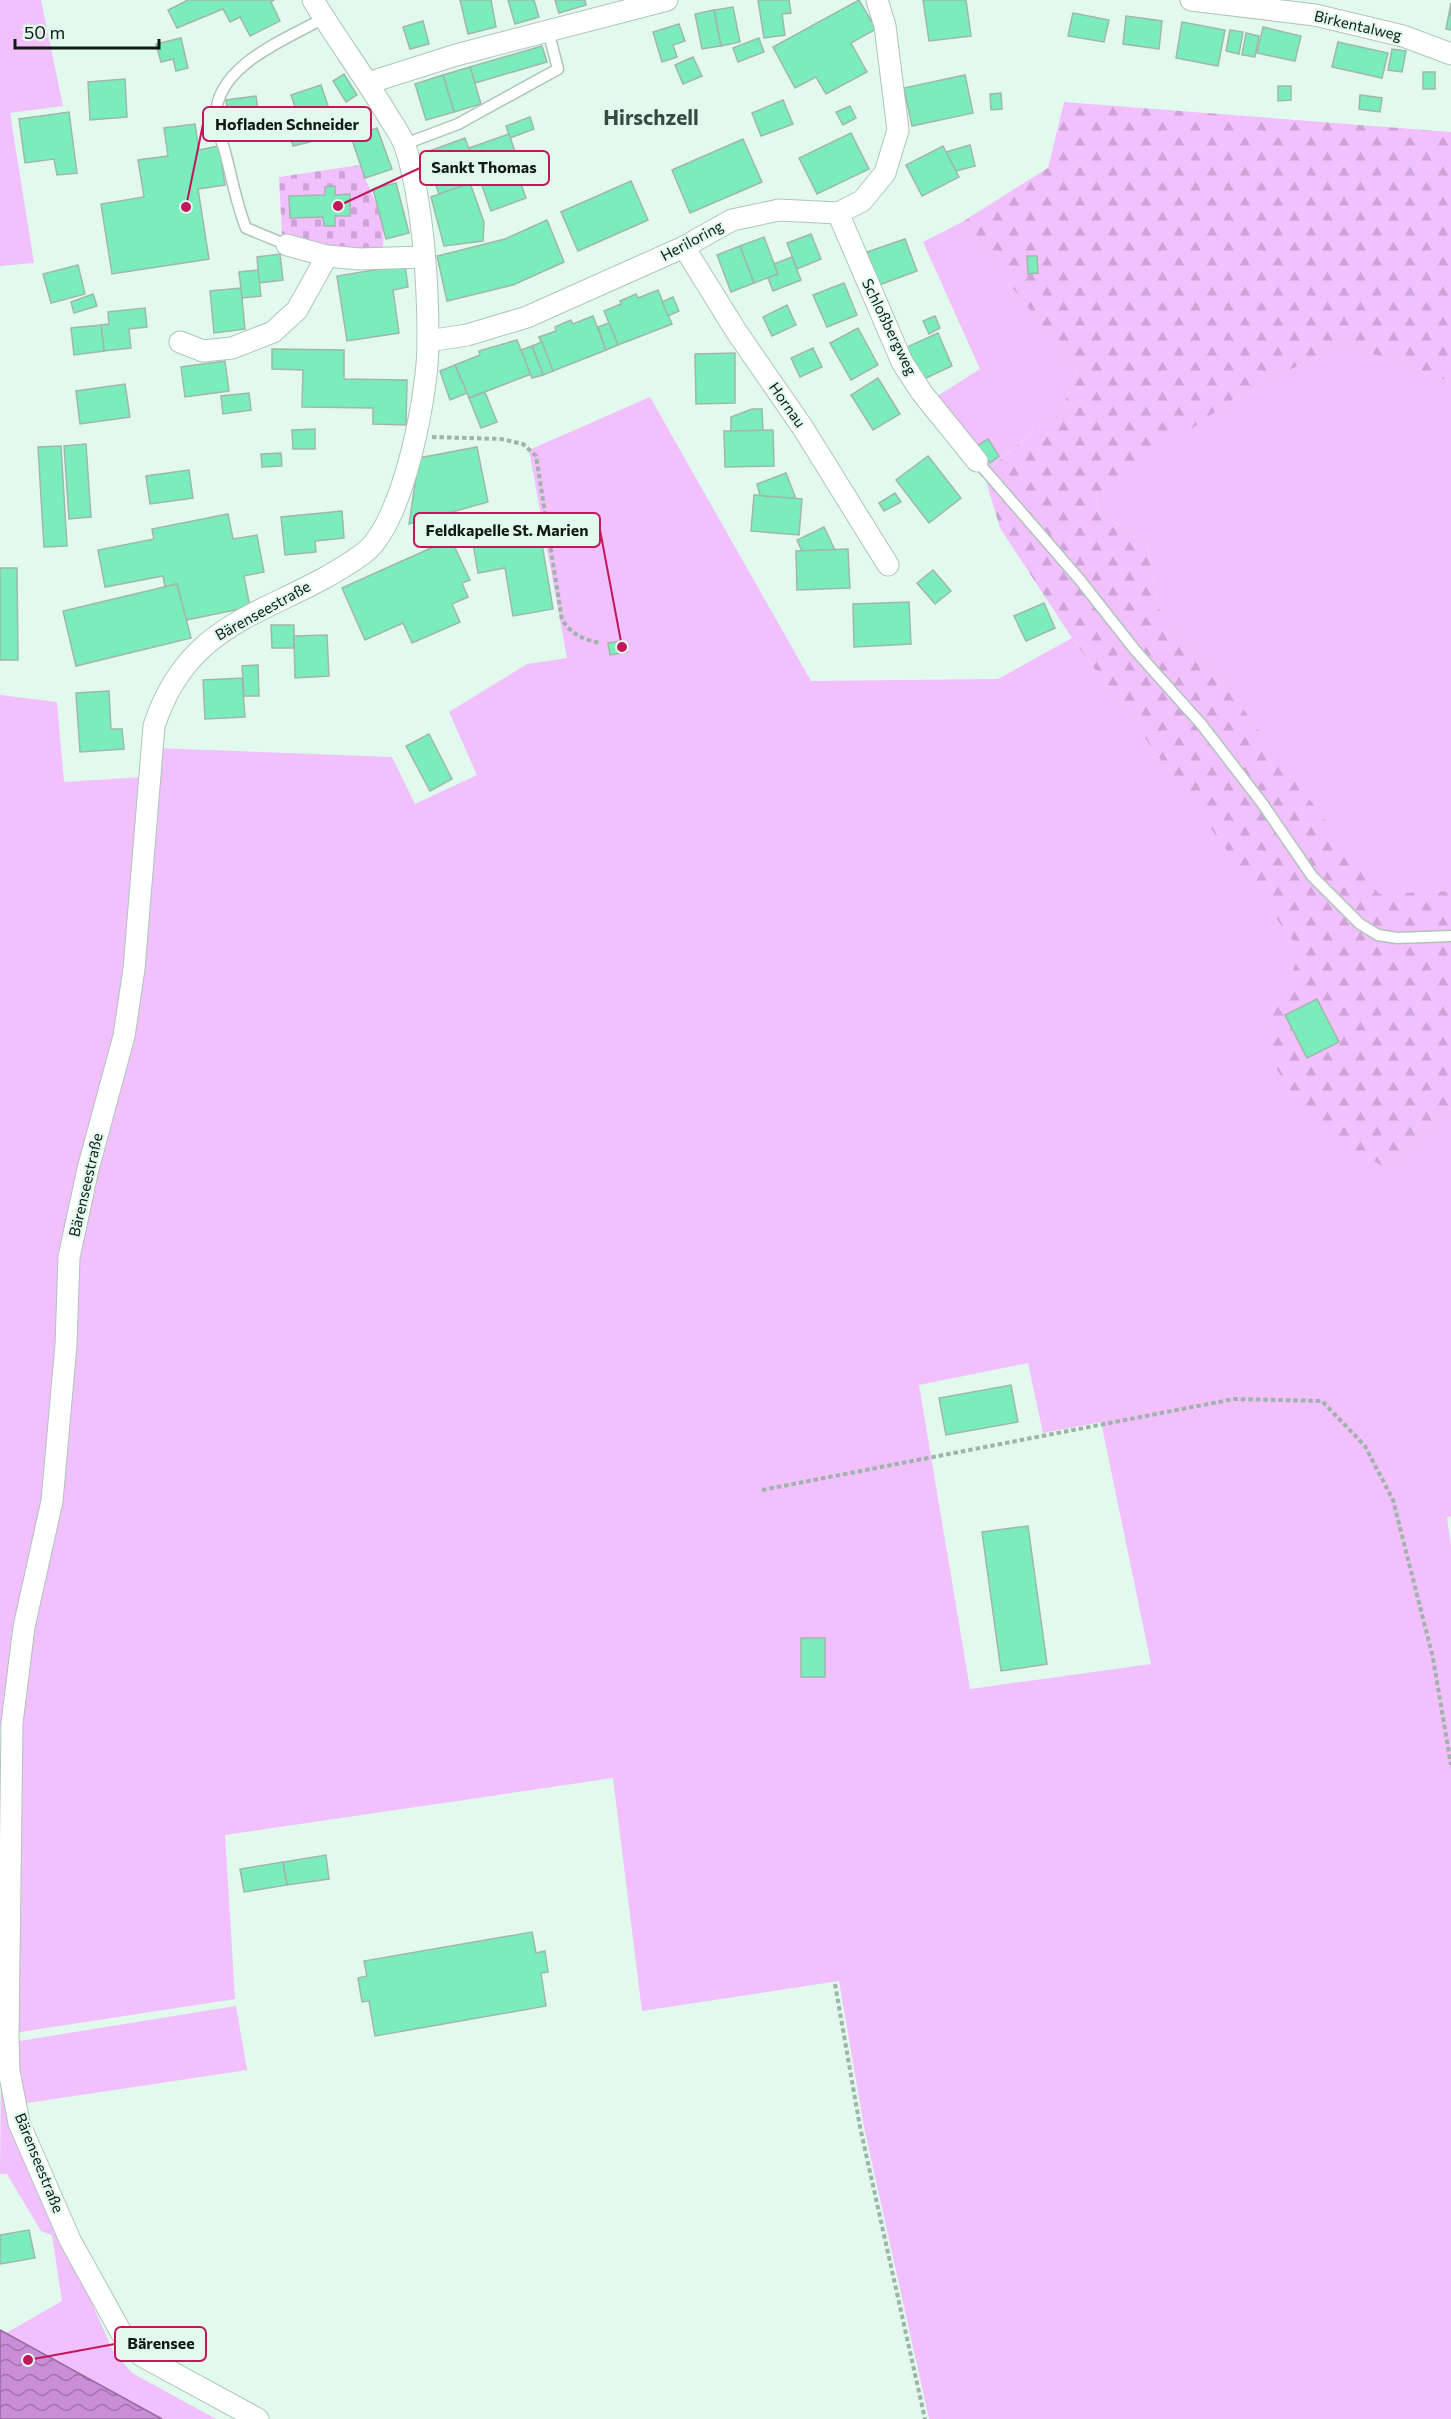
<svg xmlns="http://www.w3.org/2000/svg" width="1451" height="2419" viewBox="0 0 1451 2419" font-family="Commissioner,sans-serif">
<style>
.green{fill:#f1c0fd;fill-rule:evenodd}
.forest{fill:url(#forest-firs)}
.cemetery{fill:url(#cemetery-stones)}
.water{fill:url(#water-waves);stroke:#926a9e;stroke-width:1.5}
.building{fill:#7becbc;stroke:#a0b7ab;stroke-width:1.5}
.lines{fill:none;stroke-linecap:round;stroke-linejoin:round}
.lane-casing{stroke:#aec5ba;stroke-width:13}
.street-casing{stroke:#aec5ba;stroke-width:23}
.path{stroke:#a0b3a9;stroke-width:4;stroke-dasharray:4.5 3;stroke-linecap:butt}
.lane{stroke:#fff;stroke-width:10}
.street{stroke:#fff;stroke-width:21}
.labels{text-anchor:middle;stroke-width:4.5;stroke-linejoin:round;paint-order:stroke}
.street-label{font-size:15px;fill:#101915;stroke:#e2faee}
.district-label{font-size:21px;font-weight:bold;fill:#374b42;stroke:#e2faee}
.leader{fill:none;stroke:#c2185b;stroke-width:2}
.callout-dot{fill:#c2185b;stroke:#e2faee;stroke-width:2}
.callout{fill:#e2faee;stroke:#c2185b;stroke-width:2}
.callout-label{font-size:16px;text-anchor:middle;font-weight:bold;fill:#101915}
</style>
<defs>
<pattern id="forest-firs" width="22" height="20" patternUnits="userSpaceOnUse" patternTransform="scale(1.5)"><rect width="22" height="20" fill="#f1c0fd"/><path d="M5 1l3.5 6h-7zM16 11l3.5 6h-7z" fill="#cea4d8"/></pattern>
<pattern id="cemetery-stones" width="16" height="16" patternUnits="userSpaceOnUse" patternTransform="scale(1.5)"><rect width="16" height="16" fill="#f1c0fd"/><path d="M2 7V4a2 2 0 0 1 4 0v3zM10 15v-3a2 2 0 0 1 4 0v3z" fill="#cea4d8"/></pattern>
<pattern id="water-waves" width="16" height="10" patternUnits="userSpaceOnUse" patternTransform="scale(1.5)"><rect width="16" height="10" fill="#ca8dd8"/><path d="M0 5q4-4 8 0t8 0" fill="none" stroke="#a372ae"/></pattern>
</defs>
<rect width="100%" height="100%" fill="#e2faee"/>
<g class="green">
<path d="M 0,0 L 41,0 L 63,106 L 10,113 L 34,263 L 0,266 Z"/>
<path d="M 962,222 L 1076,370 L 1065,403 L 988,470 L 931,400 L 980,369 L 923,242 Z"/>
<path d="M 1342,343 L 1451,382 L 1451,891 L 1379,895 L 1205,657 L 1158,608 L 1147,543 L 1096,510 L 1097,495 L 1232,400 Z"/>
<path d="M 650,397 L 811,681 L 998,679 L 1072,638 L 1302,952 L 1260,1044 L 1386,1168 L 1451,1108 L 1451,1516 L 1447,1518 L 1451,1545 L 1451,2419 L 929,2419 L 864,2127 L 839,1981 L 642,2011 L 613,1778 L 225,1835 L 235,1999 L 14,2033 L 20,1723 L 75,1257 L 127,1036 L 154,748 L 392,757 L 415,804 L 477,775 L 449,712 L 527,664 L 567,658 L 529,450 ZM 1028,1363 L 1043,1433 L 1101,1422 L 1151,1664 L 970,1689 L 919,1385 Z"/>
<path d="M 0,695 L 57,702 L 64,782 L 144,777 L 129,969 L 82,1170 L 47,1497 L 8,1725 L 0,1726 Z"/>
<path d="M 236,2006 L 247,2070 L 21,2104 L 13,2042 Z"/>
<path d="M 1,2072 L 64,2240 L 113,2351 L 132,2373 L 216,2419 L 162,2419 L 6,2333 L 62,2301 L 52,2235 L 41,2231 L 7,2174 L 0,2174 Z"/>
</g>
<path class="forest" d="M 1064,102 L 1451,132 L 1451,382 L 1342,343 L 1232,400 L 1097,496 L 1096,510 L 1147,543 L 1158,608 L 1205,657 L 1379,894 L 1451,891 L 1451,1108 L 1386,1168 L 1315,1127 L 1260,1044 L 1301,952 L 1072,638 L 1000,528 L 984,474 L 1065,403 L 1076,370 L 962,222 L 1048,168 Z"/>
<path class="cemetery" d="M 360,165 C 370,194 391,223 381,254 L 318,250 L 282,235 L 279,177 Z"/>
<path class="water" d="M 0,2330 L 162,2419 L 0,2419 Z"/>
<g class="building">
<path d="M 188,0 L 274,0 L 271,2 L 280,21 L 250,36 L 240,17 L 230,22 L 223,9 L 177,28 L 168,10 Z"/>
<path d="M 460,0 L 491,0 L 496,27 L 468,34 Z"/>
<path d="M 508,0 L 534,0 L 539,17 L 515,24 Z"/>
<path d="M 555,0 L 585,0 L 586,5 L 559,13 Z"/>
<path d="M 758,0 L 789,0 L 791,13 L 782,14 L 785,35 L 764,38 Z"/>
<path d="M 859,0 L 876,29 L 851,43 L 867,72 L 826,94 L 816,77 L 795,88 L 773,47 Z"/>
<path d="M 923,0 L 966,0 L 971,36 L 929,41 Z"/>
<path d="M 1451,3 L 1451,30 L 1446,29 Z"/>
<path d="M 733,7 L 740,42 L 721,46 L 714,10 Z"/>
<path d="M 714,10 L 721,46 L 702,49 L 695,14 Z"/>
<path d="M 1073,13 L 1109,20 L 1104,42 L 1068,36 Z"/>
<path d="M 1126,16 L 1162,21 L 1159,49 L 1123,44 Z"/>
<path d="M 423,21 L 429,44 L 410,49 L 403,27 Z"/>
<path d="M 1182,22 L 1225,30 L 1218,66 L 1176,58 Z"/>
<path d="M 679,24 L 685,41 L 673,45 L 677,57 L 662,62 L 653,32 Z"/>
<path d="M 1263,27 L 1301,36 L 1295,61 L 1257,53 Z"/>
<path d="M 1230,30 L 1243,32 L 1239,54 L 1226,51 Z"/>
<path d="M 1246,33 L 1259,36 L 1255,57 L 1242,55 Z"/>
<path d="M 181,38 L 188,68 L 176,71 L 173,59 L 161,62 L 156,44 Z"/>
<path d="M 759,38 L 764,52 L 738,62 L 733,48 Z"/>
<path d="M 1338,42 L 1388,53 L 1382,78 L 1332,67 Z"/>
<path d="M 542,46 L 547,62 L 475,83 L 470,67 Z"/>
<path d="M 1392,49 L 1406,51 L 1402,72 L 1388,70 Z"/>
<path d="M 693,57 L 702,76 L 683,84 L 675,65 Z"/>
<path d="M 470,67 L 481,104 L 454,112 L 443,75 Z"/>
<rect x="1423" y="72" width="12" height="17"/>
<path d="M 344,74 L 357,95 L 346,102 L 333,81 Z"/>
<path d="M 443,75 L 454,112 L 426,120 L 415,84 Z"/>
<path d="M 965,75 L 973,113 L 912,126 L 904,88 Z"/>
<path d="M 125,79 L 127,117 L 90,120 L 88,82 Z"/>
<path d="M 321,85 L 335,127 L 305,137 L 291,95 Z"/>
<path d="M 1278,86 L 1291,86 L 1291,100 L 1278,101 Z"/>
<path d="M 1001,93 L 1002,109 L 991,110 L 990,94 Z"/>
<path d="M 1360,95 L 1382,98 L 1380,112 L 1359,109 Z"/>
<path d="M 256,96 L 260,125 L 230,128 L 226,100 Z"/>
<path d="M 783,100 L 793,124 L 761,136 L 752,113 Z"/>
<path d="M 850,106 L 856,118 L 843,125 L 836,112 Z"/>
<path d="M 69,112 L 77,173 L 57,175 L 54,159 L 25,163 L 19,119 Z"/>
<path d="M 298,114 L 305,137 L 308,136 L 310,142 L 293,146 L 285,118 Z"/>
<path d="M 530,117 L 534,129 L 510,138 L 506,126 Z"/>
<path d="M 195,124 L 199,150 L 219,146 L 225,185 L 198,189 L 209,259 L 112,274 L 101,204 L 144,197 L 138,160 L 168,156 L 164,128 Z"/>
<path d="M 377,128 L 392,169 L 365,178 L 351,137 Z"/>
<path d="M 851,133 L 869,169 L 817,194 L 799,158 Z"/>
<path d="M 509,134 L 520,166 L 480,180 L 469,148 Z"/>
<path d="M 465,138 L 480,180 L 439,194 L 424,153 Z"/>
<path d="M 743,139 L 762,182 L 690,213 L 672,170 Z"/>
<path d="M 970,145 L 975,166 L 956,171 L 946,152 Z"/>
<path d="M 943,146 L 959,177 L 922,196 L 906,165 Z"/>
<path d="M 515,167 L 526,198 L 491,211 L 480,180 Z"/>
<path d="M 631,181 L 648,220 L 578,251 L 561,212 Z"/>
<path d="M 396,183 L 409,233 L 386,239 L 373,189 Z"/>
<path d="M 470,183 L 484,222 L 483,241 L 444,246 L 431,197 Z"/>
<path d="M 335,186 L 335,195 L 350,194 L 350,216 L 335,216 L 335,226 L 324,226 L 323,217 L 290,218 L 289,196 L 325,195 L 325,187 Z"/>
<path d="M 547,220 L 564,262 L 513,285 L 447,301 L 437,256 L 505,239 Z"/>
<path d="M 811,234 L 821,259 L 797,269 L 787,243 Z"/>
<path d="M 764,237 L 778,274 L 754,283 L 740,246 Z"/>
<path d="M 905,239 L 917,271 L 879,285 L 867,252 Z"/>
<path d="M 740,246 L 754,283 L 731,292 L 717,255 Z"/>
<path d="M 280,254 L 283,280 L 259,283 L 257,257 Z"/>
<path d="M 1027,256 L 1037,256 L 1038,273 L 1028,274 Z"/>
<path d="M 792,257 L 801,280 L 773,291 L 768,278 L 778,274 L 774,264 Z"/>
<path d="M 78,265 L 85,294 L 51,303 L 43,274 Z"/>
<path d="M 405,265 L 408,287 L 393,290 L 399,333 L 347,341 L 337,276 Z"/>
<path d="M 258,270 L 261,296 L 242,298 L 239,272 Z"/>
<path d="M 844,283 L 857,315 L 827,327 L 813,295 Z"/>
<path d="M 241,288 L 245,329 L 214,333 L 210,291 Z"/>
<path d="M 658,290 L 672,324 L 618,345 L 604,311 L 621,304 L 620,301 L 636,294 L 638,298 Z"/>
<path d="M 93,294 L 97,306 L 74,313 L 71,302 Z"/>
<path d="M 673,297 L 679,311 L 668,316 L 662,302 Z"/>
<path d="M 787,305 L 796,325 L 772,336 L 763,317 Z"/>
<path d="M 145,308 L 147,327 L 129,329 L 131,348 L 104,351 L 101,325 L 109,324 L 108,312 Z"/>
<path d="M 593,316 L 606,350 L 553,371 L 539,337 L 556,331 L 555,327 L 571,320 L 573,324 Z"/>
<path d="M 935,316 L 940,328 L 929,334 L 923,321 Z"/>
<path d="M 609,323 L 618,345 L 606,350 L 598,327 Z"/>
<path d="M 101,325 L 104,351 L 74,355 L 71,328 Z"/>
<path d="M 858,328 L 878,365 L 851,380 L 830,343 Z"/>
<path d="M 938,333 L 952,366 L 922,380 L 907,347 Z"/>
<path d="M 517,340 L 531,374 L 469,398 L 455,365 L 480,355 L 479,351 Z"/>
<path d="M 542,342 L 553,371 L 543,375 L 532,346 Z"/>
<path d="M 532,346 L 543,375 L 532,378 L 521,350 Z"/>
<path d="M 813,348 L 822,367 L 800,377 L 791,358 Z"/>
<path d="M 272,349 L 344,350 L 344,379 L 407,380 L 406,425 L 373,424 L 373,408 L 302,407 L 303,370 L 272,369 Z"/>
<path d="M 735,353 L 735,403 L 696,404 L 695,354 Z"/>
<path d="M 225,361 L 229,391 L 185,397 L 181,367 Z"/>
<path d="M 455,365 L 467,393 L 450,400 L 440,371 Z"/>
<path d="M 878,378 L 900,414 L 873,430 L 851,395 Z"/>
<path d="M 125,384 L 130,417 L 80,424 L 76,391 Z"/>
<path d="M 485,392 L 497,422 L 481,428 L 469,398 Z"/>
<path d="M 249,393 L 251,410 L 223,414 L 221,396 Z"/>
<path d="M 752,409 L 762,409 L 763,431 L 731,431 L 731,417 Z"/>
<path d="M 315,429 L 315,449 L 293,449 L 292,430 Z"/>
<path d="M 773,430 L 774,466 L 725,467 L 724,431 Z"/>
<path d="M 988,439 L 999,456 L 990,463 L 978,445 Z"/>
<path d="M 86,444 L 91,517 L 69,519 L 64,446 Z"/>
<path d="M 61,446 L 67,546 L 44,547 L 38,447 Z"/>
<path d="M 477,447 L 488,502 L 409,524 L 419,458 Z"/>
<path d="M 281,453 L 282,466 L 262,467 L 261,454 Z"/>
<path d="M 928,456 L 961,498 L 929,523 L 896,480 Z"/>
<path d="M 189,470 L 193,498 L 150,504 L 146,476 Z"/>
<path d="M 786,473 L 796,499 L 760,496 L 757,484 Z"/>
<path d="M 895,493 L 901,502 L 884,511 L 879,503 Z"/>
<path d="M 754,495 L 802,499 L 799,535 L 751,531 Z"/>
<path d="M 342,511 L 344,538 L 315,541 L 316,552 L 285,555 L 281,517 Z"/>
<path d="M 228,514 L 233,539 L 257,535 L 264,572 L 244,576 L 250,607 L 186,620 L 177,584 L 165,587 L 163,576 L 105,587 L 98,550 L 154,539 L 152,529 Z"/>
<path d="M 539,526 L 553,609 L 513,616 L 505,568 L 478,573 L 472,537 Z"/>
<path d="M 824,527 L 835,550 L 802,551 L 797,540 Z"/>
<path d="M 451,539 L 470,580 L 462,583 L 468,597 L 452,604 L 460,622 L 412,643 L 403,623 L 365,640 L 342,588 Z"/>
<path d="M 848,549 L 850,588 L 797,590 L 796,551 Z"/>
<path d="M 0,568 L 17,568 L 18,660 L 0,660 Z"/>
<path d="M 933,570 L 951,591 L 935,604 L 917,583 Z"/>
<path d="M 177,584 L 191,638 L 76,666 L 63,611 Z"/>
<path d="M 909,602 L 911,644 L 854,647 L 853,604 Z"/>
<path d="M 1044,603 L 1055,628 L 1026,641 L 1014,616 Z"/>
<path d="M 271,625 L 294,625 L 294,648 L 272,648 Z"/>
<path d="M 327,635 L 329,676 L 295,678 L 294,636 Z"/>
<path d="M 622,641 L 628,645 L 627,652 L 610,655 L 608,643 Z"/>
<path d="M 258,665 L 259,696 L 244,696 L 242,666 Z"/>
<path d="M 242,678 L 245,717 L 205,719 L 203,680 Z"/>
<path d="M 109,691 L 111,729 L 122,729 L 124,749 L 80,752 L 76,693 Z"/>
<path d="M 429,734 L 452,779 L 430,791 L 406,746 Z"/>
<path d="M 1317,999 L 1339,1042 L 1307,1058 L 1285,1015 Z"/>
<path d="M 1011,1385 L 1018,1422 L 946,1435 L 939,1398 Z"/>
<path d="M 1028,1526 L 1047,1664 L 1001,1671 L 982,1532 Z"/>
<rect x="801" y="1638" width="24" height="39"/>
<path d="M 326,1855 L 329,1879 L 287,1885 L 283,1862 Z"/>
<path d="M 283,1862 L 287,1885 L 244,1892 L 240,1869 Z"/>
<path d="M 532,1932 L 536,1953 L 545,1951 L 548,1972 L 541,1973 L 546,2006 L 375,2036 L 369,2001 L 362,2002 L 358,1978 L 367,1976 L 364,1961 Z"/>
<path d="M 29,2230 L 35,2258 L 0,2264 L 0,2235 Z"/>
</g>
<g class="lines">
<defs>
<g id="lane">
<path d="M 405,144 L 458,124 L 558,69 L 548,30"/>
<path d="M 287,245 L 246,228 C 236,203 232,178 225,152 C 222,141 216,128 216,116 C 216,65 287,39 324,18"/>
<path d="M 977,461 L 1080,580 L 1135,650 L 1202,725 L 1262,803 L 1312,876 L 1360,924 L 1378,935 L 1397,938 L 1451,936"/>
</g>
<g id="street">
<path d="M 1191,0 L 1315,15 L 1403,36 L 1451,54"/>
<path d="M 368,83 L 456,55 L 667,0"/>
<path d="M 838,213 L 902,362 L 922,393 L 977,461"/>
<path d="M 287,245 L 327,256 L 359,259 L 423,257"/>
<path d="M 684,247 L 736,331 L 803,428 L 888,565"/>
<path d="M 428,341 L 467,335 L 527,317 L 684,247 L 732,220 L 779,210 L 838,213 L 862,201 L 885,173 L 898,130 L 885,26 L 877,0"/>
<path d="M 180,342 L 203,351 L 232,348 L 273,332 L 297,310 L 327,256"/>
<path d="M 258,2419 L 142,2356 L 122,2334 L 70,2240 L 19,2123 L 9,2071 L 8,2039 L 12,1723 L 24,1627 L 52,1501 L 66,1345 L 69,1257 L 88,1169 L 124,1036 L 134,969 L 154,726 C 191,612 280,615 364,553 C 404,523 429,389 428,340 C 428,281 423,201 405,146 C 401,134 391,122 385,111 C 362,73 336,38 313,0"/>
</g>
</defs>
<use href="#lane" class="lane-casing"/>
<use href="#street" class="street-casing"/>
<g class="path">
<path d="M 432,437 L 501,439 L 523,444 L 536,456 L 562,620 C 573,635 582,639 600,643"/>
<path d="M 762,1490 L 1234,1399 L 1322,1401 L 1365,1446 L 1393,1500 L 1433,1658 L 1451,1765"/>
<path d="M 835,1984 L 860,2127 L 925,2419"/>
</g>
<use href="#lane" class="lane"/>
<use href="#street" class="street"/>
</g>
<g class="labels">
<g class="street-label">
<text transform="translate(1358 26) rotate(13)" y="5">Birkentalweg</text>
<text transform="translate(692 241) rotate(-28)" y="5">Heriloring</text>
<text transform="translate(889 327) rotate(64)" y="5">Schloßbergweg</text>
<text transform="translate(787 405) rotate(55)" y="5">Hornau</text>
<text transform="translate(263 611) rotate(-29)" y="5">Bärenseestraße</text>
<text transform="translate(86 1185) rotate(-77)" y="5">Bärenseestraße</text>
<text transform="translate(39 2163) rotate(68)" y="5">Bärenseestraße</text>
</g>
<g class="district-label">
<text x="651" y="125">Hirschzell</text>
</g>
</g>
<path class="leader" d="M186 207L203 124M338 206L420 168M622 647L600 530M28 2360L115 2344"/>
<g class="callout-dot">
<circle cx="186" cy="207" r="6"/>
<circle cx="338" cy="206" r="6"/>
<circle cx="622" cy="647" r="6"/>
<circle cx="28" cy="2360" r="6"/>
</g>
<g class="callout">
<rect x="203" y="107" width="168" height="34" rx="6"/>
<rect x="420" y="151" width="129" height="34" rx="6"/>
<rect x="414" y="513" width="186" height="34" rx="6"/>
<rect x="115" y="2327" width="91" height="34" rx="6"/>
</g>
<g class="callout-label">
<text x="287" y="130">Hofladen Schneider</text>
<text x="484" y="173">Sankt Thomas</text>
<text x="507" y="536">Feldkapelle St. Marien</text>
<text x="161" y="2349">Bärensee</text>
</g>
<path d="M15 39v9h144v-9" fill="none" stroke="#101915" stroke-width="3"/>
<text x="24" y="39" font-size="18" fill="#101915" stroke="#e2faee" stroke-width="4.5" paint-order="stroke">50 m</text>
</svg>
